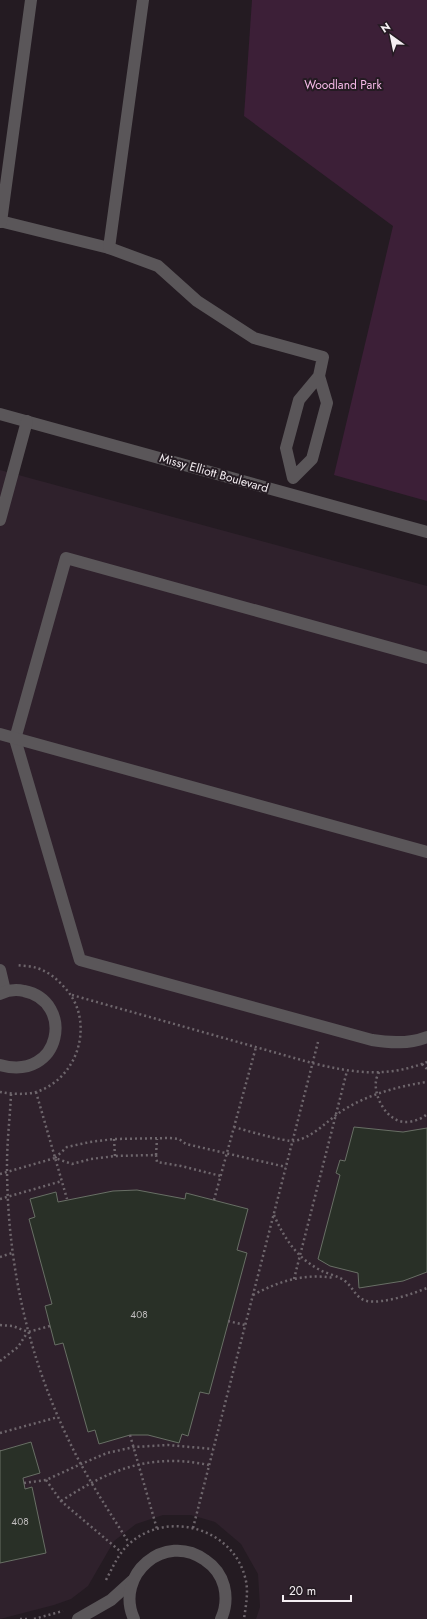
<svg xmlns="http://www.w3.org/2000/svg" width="427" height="1619" viewBox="0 0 427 1619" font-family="Jost,sans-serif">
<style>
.built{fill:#2f212c}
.green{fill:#3c1f37}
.building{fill:#293027;stroke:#686f65}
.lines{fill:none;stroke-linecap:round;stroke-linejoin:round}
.path{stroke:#6e666c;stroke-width:2.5;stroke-dasharray:2 3;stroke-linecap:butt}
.minor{stroke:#5a5659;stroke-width:12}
.labels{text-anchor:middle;stroke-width:4;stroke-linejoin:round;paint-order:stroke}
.number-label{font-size:10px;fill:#c1bebf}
.park-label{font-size:12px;fill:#f6bae8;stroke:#241b22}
.street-label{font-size:12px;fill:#f4eef2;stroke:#241b22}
</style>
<rect width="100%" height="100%" fill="#241b22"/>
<path class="built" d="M 0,470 L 427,586 L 427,1619 L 256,1619 L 260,1607 L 258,1574 L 241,1544 L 215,1522 L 191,1515 L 163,1515 L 136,1524 L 114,1541 L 88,1586 L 71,1599 L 54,1605 L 0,1619 Z"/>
<path class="green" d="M 252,0 L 427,0 L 427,501 L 334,475 L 393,226 L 244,116 Z"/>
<g class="building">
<path d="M 354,1127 L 403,1132 L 427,1128 L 427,1272 L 403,1281 L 359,1288 L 358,1273 L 330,1266 L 318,1259 L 340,1175 L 336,1173 L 340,1160 L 345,1161 Z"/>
<path d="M 137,1190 L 185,1199 L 186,1193 L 248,1209 L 237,1250 L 247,1253 L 209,1394 L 200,1392 L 188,1436 L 182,1434 L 179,1443 L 148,1435 L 130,1435 L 99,1444 L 95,1430 L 88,1432 L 63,1343 L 55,1345 L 45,1306 L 52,1304 L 29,1219 L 35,1217 L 30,1199 L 56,1192 L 58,1202 L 113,1191 Z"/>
<path d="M 31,1442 L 40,1473 L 23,1478 L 25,1489 L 32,1487 L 46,1553 L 0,1563 L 0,1450 L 0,1451 Z"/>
</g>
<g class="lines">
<g class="path">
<path d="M 72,995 L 312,1063 C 353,1073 387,1078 427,1062"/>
<path d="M 422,1064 L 427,1069"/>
<path d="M 379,1072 C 378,1075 376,1078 376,1081 C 374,1094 383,1113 395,1119 C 404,1125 420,1121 427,1114"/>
<path d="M 0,1092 C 11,1094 25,1095 36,1092 C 80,1078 95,1020 65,988 C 57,979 49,972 37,968 C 31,966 23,966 16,965"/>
<path d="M 36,1092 L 67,1199"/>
<path d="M 11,1094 C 10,1117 7,1141 7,1164 C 7,1267 29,1363 76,1455 C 92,1486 111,1514 129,1543"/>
<path d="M 234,1127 C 244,1130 286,1142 294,1141 C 315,1137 328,1119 345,1109 C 370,1094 399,1086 427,1082"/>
<path d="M 114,1139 L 115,1156"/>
<path d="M 156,1155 L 157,1139"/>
<path d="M 55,1158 L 67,1147 L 90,1142 L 114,1139 L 170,1138 L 179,1139 L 186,1144 L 286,1167"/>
<path d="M 0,1174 L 55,1158 L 72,1164 L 91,1159 L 115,1156 L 156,1155 L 157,1162 L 181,1166 L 221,1176"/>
<path d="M 0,1199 L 62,1181"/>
<path d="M 214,1200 L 256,1047"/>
<path d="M 274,1215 C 284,1238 297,1258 320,1270 C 328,1274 338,1276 345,1281 C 354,1288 355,1298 367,1301 C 384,1304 412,1294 427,1288"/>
<path d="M 0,1257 L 12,1253"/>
<path d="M 294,1279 L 347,1071"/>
<path d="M 253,1295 C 279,1281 305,1273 334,1278"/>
<path d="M 228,1321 L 245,1325"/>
<path d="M 0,1325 L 13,1326 L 28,1332 L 50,1326"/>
<path d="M 0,1361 L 18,1347 L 27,1333"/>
<path d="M 0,1433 L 58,1417"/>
<path d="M 130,1435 L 157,1529"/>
<path d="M 46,1480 L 61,1501 L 121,1552"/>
<path d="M 24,1483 L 46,1480 L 81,1464 L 107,1453 L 134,1447 L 168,1445 L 213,1449"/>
<path d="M 61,1501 C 97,1478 131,1460 175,1461 C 187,1461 198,1463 209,1465"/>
<path d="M 193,1528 L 318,1042"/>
<path d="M 106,1580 C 113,1567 118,1554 129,1544 C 166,1510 232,1527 245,1577 C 249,1591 246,1604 244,1619"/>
<path d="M 20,1619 L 27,1619"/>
<path d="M 34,1619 L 63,1611"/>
</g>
<g class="minor">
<path d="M 0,221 L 109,248 L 158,266 L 197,301 L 254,338 L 323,357 L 319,376 L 299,400 L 286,448 L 293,478 L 312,459 L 327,403 L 319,376"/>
<path d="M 1,222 L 31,0"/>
<path d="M 109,248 L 143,0"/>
<path d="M 0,414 L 427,532"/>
<path d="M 0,520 L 27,421"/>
<path d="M 427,658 L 66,558 L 15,739 L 80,960 L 372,1040 C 391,1043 409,1044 427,1037"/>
<path d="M 0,734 L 427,852"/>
<path d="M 0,970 L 5,991"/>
<path d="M 0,994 C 8,990 16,989 24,991 C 75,1001 62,1082 0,1065"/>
<path d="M 78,1619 L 111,1600 L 132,1581"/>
<path d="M 134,1619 C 114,1575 165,1531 205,1560 C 214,1566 221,1575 224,1586 C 227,1598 226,1608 221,1619"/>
</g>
</g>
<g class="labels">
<g class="number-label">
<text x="139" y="1318">408</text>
<text x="20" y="1525">408</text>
</g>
<g class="park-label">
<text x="343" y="89">Woodland Park</text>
</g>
<g class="street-label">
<text transform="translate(214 473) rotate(16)" y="4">Missy Elliott Boulevard</text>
</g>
</g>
<g transform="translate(391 36) rotate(327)" stroke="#241b22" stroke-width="3" paint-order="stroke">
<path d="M0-3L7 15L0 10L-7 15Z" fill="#f4eef2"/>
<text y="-6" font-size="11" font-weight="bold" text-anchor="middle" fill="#f4eef2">N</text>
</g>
<path d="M283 1595v6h68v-6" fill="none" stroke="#f4eef2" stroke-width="2"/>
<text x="289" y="1595" font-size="12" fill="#f4eef2" stroke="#241b22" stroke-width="3" paint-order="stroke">20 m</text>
</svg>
